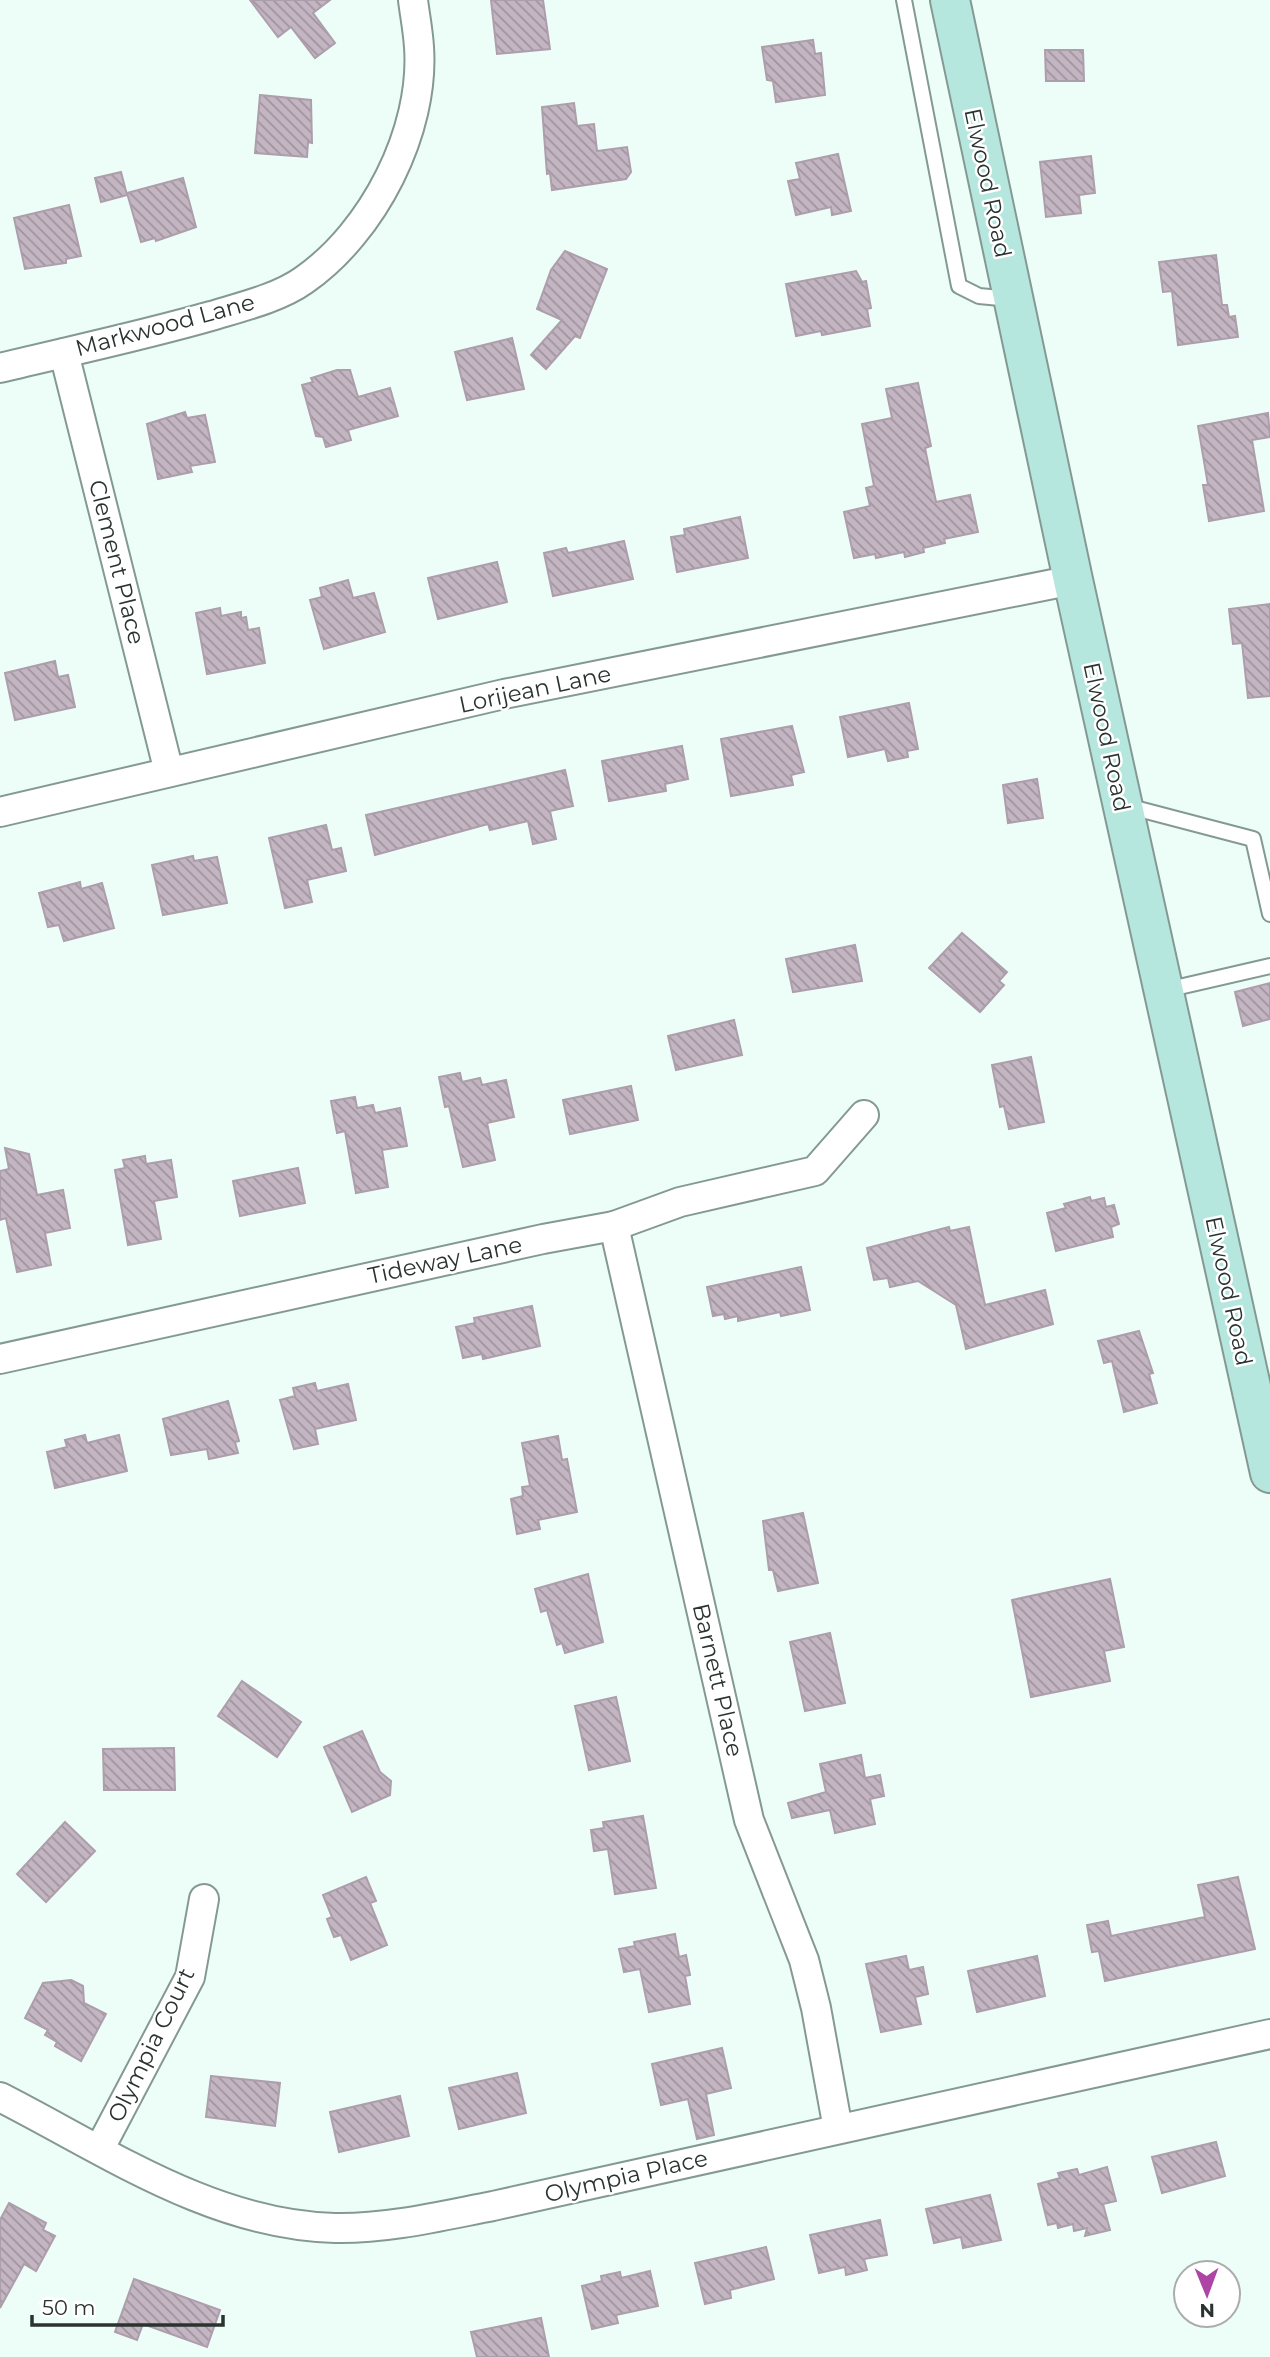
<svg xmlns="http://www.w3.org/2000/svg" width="1270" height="2357" viewBox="0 0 1270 2357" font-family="Montserrat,sans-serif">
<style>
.building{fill:url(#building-back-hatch);stroke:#ad9eab;stroke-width:2}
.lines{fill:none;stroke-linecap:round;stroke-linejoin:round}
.service-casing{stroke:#859993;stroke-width:18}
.minor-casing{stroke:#859993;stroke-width:32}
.secondary-casing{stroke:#859993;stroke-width:42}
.service{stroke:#fff;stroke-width:14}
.minor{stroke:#fff;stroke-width:28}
.secondary{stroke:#b5e7df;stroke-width:38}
.labels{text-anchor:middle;stroke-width:5;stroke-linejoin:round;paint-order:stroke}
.street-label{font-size:23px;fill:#2a3330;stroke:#fff}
</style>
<defs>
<pattern id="building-back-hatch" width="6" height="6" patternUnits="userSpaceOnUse" patternTransform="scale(1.75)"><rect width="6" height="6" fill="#c4b5c2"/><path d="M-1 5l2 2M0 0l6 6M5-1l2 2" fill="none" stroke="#9f949e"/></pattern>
</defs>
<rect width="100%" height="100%" fill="#edfef9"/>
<g class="building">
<path d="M 250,0 L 330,0 L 313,13 L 335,43 L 315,58 L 291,27 L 278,37 Z"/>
<path d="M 491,0 L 543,0 L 550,49 L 497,54 Z"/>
<path d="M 813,40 L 815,54 L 821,53 L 825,95 L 776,102 L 773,81 L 767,80 L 762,47 Z"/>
<path d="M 1045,50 L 1083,50 L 1084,81 L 1046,81 Z"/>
<path d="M 260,95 L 311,100 L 312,143 L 308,142 L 307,157 L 255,153 Z"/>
<path d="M 574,103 L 577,126 L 594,124 L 597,151 L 627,147 L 631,172 L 626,179 L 552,190 L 550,173 L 547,174 L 542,107 Z"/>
<path d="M 838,154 L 851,211 L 832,215 L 831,207 L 796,215 L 788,181 L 800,179 L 796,163 Z"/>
<path d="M 1091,156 L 1095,193 L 1079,195 L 1081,213 L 1046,217 L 1040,162 Z"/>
<path d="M 121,172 L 127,195 L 101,202 L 95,178 Z"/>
<path d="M 183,178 L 196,227 L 156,241 L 155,238 L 141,242 L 127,193 Z"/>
<path d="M 69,205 L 81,256 L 66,259 L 66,263 L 25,269 L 14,218 Z"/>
<path d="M 565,251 L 607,269 L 580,338 L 575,336 L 546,369 L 531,355 L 562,320 L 537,309 L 551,270 Z"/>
<path d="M 1216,255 L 1222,305 L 1227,305 L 1229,317 L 1235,316 L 1238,337 L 1178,345 L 1172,291 L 1163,292 L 1159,262 Z"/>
<path d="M 856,271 L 862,282 L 866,281 L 871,308 L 867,309 L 870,326 L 822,335 L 821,331 L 796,336 L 786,284 Z"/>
<path d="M 512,338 L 524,389 L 467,400 L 455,352 Z"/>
<path d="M 337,370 L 350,370 L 358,397 L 390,388 L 398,416 L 348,430 L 351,440 L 326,447 L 323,437 L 316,436 L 302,385 L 313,382 L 311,378 Z"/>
<path d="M 918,383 L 931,446 L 925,448 L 936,502 L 970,495 L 978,532 L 944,539 L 945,543 L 923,548 L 924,552 L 905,557 L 904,552 L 876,558 L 875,554 L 854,558 L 844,512 L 870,506 L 866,488 L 874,486 L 862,424 L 892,418 L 886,389 Z"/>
<path d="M 185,412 L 187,418 L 205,415 L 215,462 L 190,466 L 192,472 L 158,479 L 147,424 Z"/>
<path d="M 1268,413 L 1270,437 L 1252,440 L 1264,511 L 1209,521 L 1203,485 L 1208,485 L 1198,426 Z"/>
<path d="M 740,517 L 748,558 L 677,572 L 671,537 L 685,535 L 684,529 Z"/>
<path d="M 624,541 L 633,579 L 553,596 L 544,553 L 566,548 L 568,553 Z"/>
<path d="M 497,562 L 507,602 L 438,619 L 428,578 Z"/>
<path d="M 348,580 L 353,598 L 374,593 L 385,632 L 324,649 L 310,600 L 322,597 L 320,588 Z"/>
<path d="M 1270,604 L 1270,696 L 1248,698 L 1242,643 L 1233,644 L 1229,609 Z"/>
<path d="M 220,608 L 221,616 L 241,612 L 241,618 L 246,617 L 248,630 L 259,628 L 265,663 L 207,674 L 196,613 Z"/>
<path d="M 55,661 L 58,677 L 68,675 L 75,707 L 15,720 L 5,673 Z"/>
<path d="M 909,703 L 918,749 L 907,751 L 908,757 L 888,761 L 885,749 L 848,757 L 840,717 Z"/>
<path d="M 792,726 L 804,772 L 791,775 L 793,785 L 731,796 L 721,739 Z"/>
<path d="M 682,746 L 688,779 L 665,784 L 666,791 L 609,801 L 602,761 Z"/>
<path d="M 565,770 L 573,806 L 550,811 L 556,839 L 533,844 L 528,821 L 490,830 L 488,824 L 375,855 L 366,815 Z"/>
<path d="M 1037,779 L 1043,818 L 1008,823 L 1003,785 Z"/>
<path d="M 326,825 L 332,850 L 341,848 L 346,871 L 307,880 L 312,902 L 285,908 L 269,838 Z"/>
<path d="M 193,856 L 194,861 L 217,857 L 227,903 L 163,915 L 152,865 Z"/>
<path d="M 80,882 L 81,889 L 102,883 L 114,928 L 64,941 L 59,925 L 48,927 L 39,893 Z"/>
<path d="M 962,933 L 1007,972 L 999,981 L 1004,985 L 980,1012 L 929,968 Z"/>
<path d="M 855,945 L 862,981 L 793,992 L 786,959 Z"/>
<path d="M 1270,983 L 1270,1019 L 1243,1026 L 1235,992 Z"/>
<path d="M 734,1020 L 742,1055 L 676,1070 L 668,1036 Z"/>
<path d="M 1031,1057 L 1044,1122 L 1009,1129 L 1004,1106 L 1000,1107 L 992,1065 Z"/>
<path d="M 460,1073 L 462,1082 L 480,1078 L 482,1085 L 506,1080 L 514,1117 L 487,1123 L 495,1160 L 463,1167 L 449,1106 L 445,1107 L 439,1077 Z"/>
<path d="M 631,1086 L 638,1120 L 570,1134 L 563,1100 Z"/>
<path d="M 355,1097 L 357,1108 L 373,1105 L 375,1113 L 400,1108 L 407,1146 L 382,1150 L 388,1187 L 356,1193 L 345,1131 L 337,1133 L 331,1101 Z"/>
<path d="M 5,1148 L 29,1154 L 37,1195 L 63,1190 L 70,1228 L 45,1233 L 51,1265 L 17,1272 L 6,1218 L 0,1220 L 0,1171 L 9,1169 Z"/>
<path d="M 145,1156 L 146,1164 L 171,1160 L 177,1197 L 154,1201 L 161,1239 L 128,1245 L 115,1170 L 125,1168 L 123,1160 Z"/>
<path d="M 298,1168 L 305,1203 L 240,1216 L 233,1181 Z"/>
<path d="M 1090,1197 L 1091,1201 L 1104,1198 L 1106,1207 L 1114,1205 L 1119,1224 L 1111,1227 L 1113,1237 L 1056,1251 L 1047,1213 L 1066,1208 L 1064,1204 Z"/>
<path d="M 949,1227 L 950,1231 L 969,1227 L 985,1305 L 1045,1290 L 1053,1324 L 966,1349 L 956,1305 L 918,1281 L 890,1287 L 888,1278 L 874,1280 L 867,1248 Z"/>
<path d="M 801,1267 L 810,1310 L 781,1316 L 780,1312 L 738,1321 L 738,1316 L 725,1319 L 724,1314 L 713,1316 L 707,1287 Z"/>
<path d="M 532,1306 L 540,1346 L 483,1359 L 482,1354 L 463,1358 L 456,1327 L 475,1323 L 474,1318 Z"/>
<path d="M 1139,1331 L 1153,1373 L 1149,1374 L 1157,1403 L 1124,1412 L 1112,1361 L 1104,1363 L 1098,1341 Z"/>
<path d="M 315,1383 L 317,1391 L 348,1384 L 356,1420 L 315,1429 L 318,1444 L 294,1449 L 280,1400 L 295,1396 L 293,1388 Z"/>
<path d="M 228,1401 L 239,1441 L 235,1442 L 238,1453 L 209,1459 L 207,1449 L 171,1455 L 163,1419 Z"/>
<path d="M 85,1435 L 87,1443 L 119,1435 L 127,1471 L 55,1488 L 47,1452 L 67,1447 L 65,1440 Z"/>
<path d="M 558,1436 L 562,1460 L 567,1459 L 577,1512 L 538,1520 L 540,1529 L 517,1534 L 511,1499 L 523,1496 L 522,1487 L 530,1486 L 522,1443 Z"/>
<path d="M 803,1513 L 818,1583 L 778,1591 L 773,1570 L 769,1570 L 763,1521 Z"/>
<path d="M 588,1574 L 603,1642 L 565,1653 L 562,1643 L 557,1645 L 547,1610 L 541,1612 L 535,1589 Z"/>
<path d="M 1110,1579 L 1124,1647 L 1104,1651 L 1110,1681 L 1031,1697 L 1012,1600 Z"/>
<path d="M 830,1633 L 845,1703 L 805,1711 L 790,1642 Z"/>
<path d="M 242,1681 L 301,1722 L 277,1757 L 218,1716 Z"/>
<path d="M 616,1697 L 630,1761 L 589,1770 L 575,1706 Z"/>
<path d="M 362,1731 L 380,1772 L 391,1781 L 390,1795 L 352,1812 L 324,1747 Z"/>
<path d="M 174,1748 L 175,1790 L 104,1790 L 103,1749 Z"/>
<path d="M 861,1755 L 865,1778 L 880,1775 L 884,1796 L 870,1799 L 875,1824 L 835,1833 L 830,1810 L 792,1818 L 788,1803 L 826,1792 L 820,1764 Z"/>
<path d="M 643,1816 L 656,1888 L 615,1894 L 608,1849 L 594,1851 L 591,1830 L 604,1828 L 603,1822 Z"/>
<path d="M 65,1822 L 95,1851 L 46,1902 L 17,1874 Z"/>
<path d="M 366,1877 L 376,1901 L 370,1903 L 387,1945 L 351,1960 L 341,1935 L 334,1937 L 327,1919 L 332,1917 L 323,1895 Z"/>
<path d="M 1238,1877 L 1255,1949 L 1105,1981 L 1099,1951 L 1092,1952 L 1087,1925 L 1108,1921 L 1111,1936 L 1205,1917 L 1198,1885 Z"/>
<path d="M 675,1934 L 679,1957 L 686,1955 L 690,1975 L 685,1976 L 690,2004 L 649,2012 L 640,1969 L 624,1972 L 619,1949 L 635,1946 L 634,1942 Z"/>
<path d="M 906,1956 L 909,1970 L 923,1967 L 928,1994 L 915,1997 L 921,2024 L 881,2032 L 866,1964 Z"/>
<path d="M 1037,1956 L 1045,1996 L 977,2012 L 968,1971 Z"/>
<path d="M 71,1980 L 83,1986 L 84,2003 L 106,2014 L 81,2061 L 55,2046 L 57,2042 L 45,2035 L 48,2030 L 25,2018 L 43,1983 Z"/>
<path d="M 722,2048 L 731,2088 L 706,2094 L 714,2135 L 697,2139 L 688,2099 L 661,2105 L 652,2064 Z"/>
<path d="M 517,2073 L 526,2113 L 459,2129 L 449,2088 Z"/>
<path d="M 211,2076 L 280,2083 L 275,2126 L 206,2117 Z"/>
<path d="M 400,2096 L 409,2136 L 339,2152 L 330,2112 Z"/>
<path d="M 1216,2142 L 1225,2176 L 1162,2193 L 1152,2157 Z"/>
<path d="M 1107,2167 L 1116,2201 L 1103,2204 L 1110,2230 L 1085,2236 L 1087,2228 L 1074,2231 L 1073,2224 L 1058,2228 L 1057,2223 L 1048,2225 L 1038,2184 L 1060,2178 L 1058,2173 L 1077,2169 L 1079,2175 Z"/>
<path d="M 990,2195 L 1001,2240 L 963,2248 L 961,2237 L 934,2243 L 926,2209 Z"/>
<path d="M 9,2203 L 46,2223 L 43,2230 L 55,2236 L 36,2271 L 24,2264 L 0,2308 L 0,2220 Z"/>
<path d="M 880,2220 L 887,2255 L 864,2259 L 867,2270 L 846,2275 L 845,2267 L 819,2273 L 810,2235 Z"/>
<path d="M 766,2247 L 774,2279 L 730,2290 L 731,2298 L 705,2304 L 695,2263 Z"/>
<path d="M 650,2271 L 658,2306 L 616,2315 L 618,2323 L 592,2329 L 582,2286 L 602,2281 L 601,2276 L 620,2272 L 621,2278 Z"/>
<path d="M 134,2279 L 220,2310 L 207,2347 L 143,2324 L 137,2340 L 115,2332 Z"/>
<path d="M 541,2318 L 549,2357 L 477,2357 L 471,2332 Z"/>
</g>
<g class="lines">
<defs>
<g id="service">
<path d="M 904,0 L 959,286 L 979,296 L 1011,299"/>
<path d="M 1127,806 L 1253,839 L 1270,914"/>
<path d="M 1166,990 L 1270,966"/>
</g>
<g id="minor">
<path d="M 64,353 L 169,772"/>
<path d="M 0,368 C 70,351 141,336 211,316 C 241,307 279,298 304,280 C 373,232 425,131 419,47 C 418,31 415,16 413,0"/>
<path d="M 0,812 L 504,694 L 1073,580"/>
<path d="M 614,1226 L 749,1820 L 804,1960 L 816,2008 L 838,2129"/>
<path d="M 0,1359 L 543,1239 L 614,1226 L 680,1202 L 815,1171 L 864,1115"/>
<path d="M 0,2097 C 106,2151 212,2225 335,2228 C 388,2229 441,2216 493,2206 L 1270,2034"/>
<path d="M 100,2148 L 190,1977 L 204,1899"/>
</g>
<path id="secondary" d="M 950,0 L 1073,580 L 1270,1473"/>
</defs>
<use href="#service" class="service-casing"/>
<use href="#minor" class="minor-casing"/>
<use href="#secondary" class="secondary-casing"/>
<use href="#service" class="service"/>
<use href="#minor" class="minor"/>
<use href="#secondary" class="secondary"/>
</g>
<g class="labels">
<g class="street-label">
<text transform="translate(988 183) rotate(78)" y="8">Elwood Road</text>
<text transform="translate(165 325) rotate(-15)" y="8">Markwood Lane</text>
<text transform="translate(117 562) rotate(76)" y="8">Clement Place</text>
<text transform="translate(535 689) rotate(-12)" y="8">Lorijean Lane</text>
<text transform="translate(1107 737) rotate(78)" y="8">Elwood Road</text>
<text transform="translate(445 1260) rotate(-12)" y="8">Tideway Lane</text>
<text transform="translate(1229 1291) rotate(78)" y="8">Elwood Road</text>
<text transform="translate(718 1680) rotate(77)" y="8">Barnett Place</text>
<text transform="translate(151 2045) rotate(-64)" y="8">Olympia Court</text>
<text transform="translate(626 2176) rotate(-13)" y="8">Olympia Place</text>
</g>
</g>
<g transform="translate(1207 2294) rotate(179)"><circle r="33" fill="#ffffff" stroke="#aaadac" stroke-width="2"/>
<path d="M0-5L12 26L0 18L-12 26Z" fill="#ae44a6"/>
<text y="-10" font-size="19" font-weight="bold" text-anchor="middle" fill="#2a3330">N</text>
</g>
<path d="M32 2315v10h191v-10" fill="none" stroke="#2a3330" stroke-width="3.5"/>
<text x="42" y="2315" font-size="21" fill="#2a3330" stroke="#ffffff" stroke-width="5" paint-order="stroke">50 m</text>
</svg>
